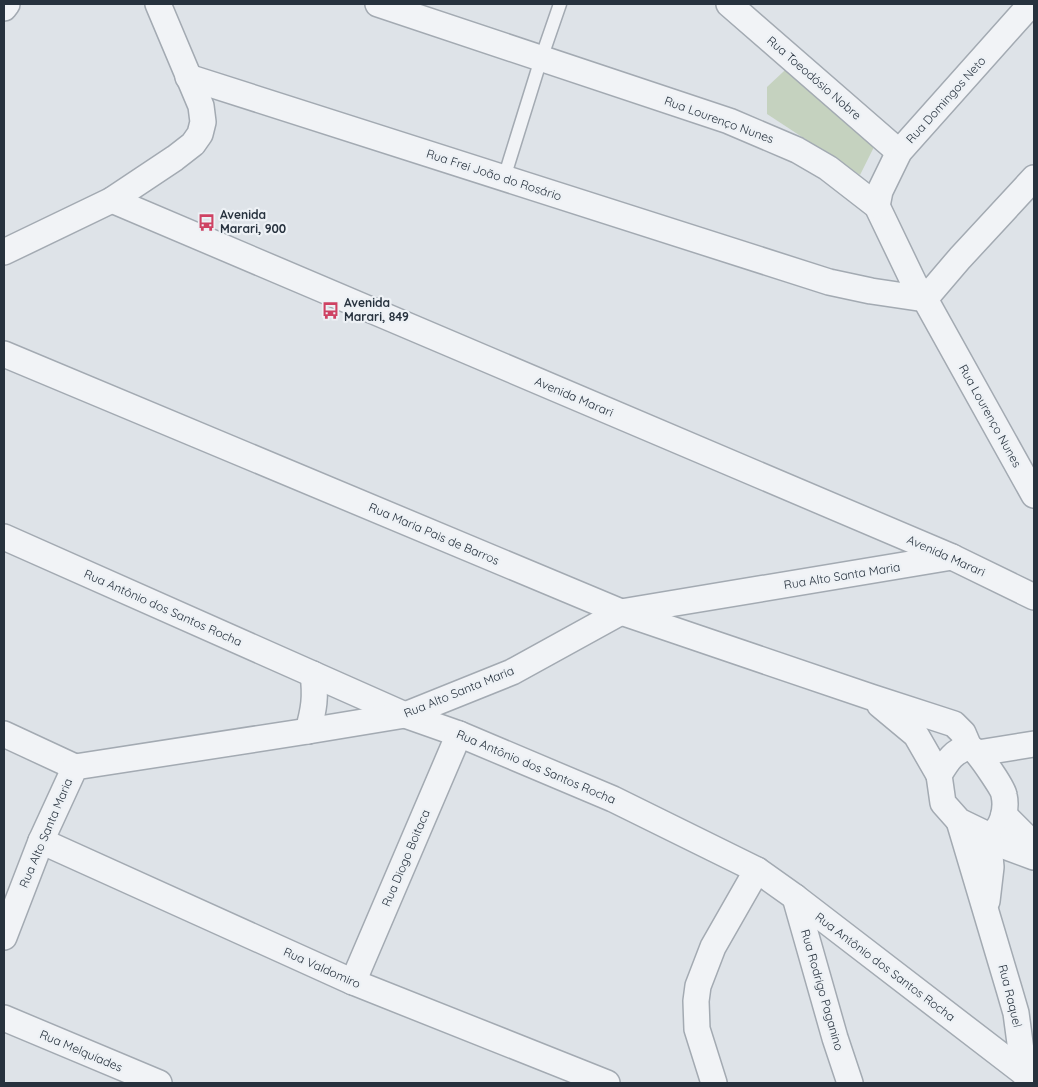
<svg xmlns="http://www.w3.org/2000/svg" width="1038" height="1087" viewBox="0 0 1038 1087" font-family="Quicksand,sans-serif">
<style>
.green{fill:#c5d2bf}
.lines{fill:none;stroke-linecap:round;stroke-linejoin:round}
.service-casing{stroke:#a3aab2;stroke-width:15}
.minor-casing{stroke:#a3aab2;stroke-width:28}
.service{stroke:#f1f3f6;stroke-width:12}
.minor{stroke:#f1f3f6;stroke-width:25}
.labels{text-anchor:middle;stroke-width:4.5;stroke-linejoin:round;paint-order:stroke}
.street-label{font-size:12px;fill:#27323e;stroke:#edf1f5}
.poi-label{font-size:12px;font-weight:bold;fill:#27323e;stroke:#edf1f5;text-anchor:start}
</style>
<rect width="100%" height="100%" fill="#dee3e8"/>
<path class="green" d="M 799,57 L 883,129 L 860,175 L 767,114 L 767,87 Z"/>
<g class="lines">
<defs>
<path id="service" d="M 504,178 L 541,59 L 560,4"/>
<g id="minor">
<path d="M 378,4 L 729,121 L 797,150 L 828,168 L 877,206 L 914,283 L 925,299 L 1034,495"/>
<path d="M 729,4 L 899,152"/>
<path d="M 4,8 L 7,4"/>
<path d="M 188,77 L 829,282 L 871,291 L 925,299 L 960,258 L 1034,178"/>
<path d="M 112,200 L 952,557 L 1034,597"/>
<path d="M 877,206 L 880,191 L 899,152 L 1031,4"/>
<path d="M 4,252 L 112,200 L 175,158 L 193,144 L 200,134 L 203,122 L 201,106 L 158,4"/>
<path d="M 4,354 L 621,612 L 871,697 L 954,724 L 963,733 L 969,747"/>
<path d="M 4,537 L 405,715 L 459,734 L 613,799 L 757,870 L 795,897 L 1024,1073"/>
<path d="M 880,705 L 916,735 L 939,775"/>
<path d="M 308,731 C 314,709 316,697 313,674"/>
<path d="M 4,734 L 75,767"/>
<path d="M 969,747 C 972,749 976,751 978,754 C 983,760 1003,788 1004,795 C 1007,808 1003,831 988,835 L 959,821 L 943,803 L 939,775 C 947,762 953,751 969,747 Z"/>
<path d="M 978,753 L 1034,744"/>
<path d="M 1004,815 L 1034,845"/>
<path d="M 959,821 L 1009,989 L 1016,1013 L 1024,1073 L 1028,1079"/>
<path d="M 993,834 L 1007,847 L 1034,857"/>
<path d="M 41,841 L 353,982 L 607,1083"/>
<path d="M 795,897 L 835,1038 L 850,1083"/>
<path d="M 987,901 L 991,867 L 988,835"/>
<path d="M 4,937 L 41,841 L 75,767 L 308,731 L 405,715 L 512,672 L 621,612 L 952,557"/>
<path d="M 353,982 L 459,734"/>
<path d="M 4,1018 L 159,1083"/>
<path d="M 714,1083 L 697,1029 L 696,1001 L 698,986 L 713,947 L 757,870"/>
</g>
</defs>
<use href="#service" class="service-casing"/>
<use href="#minor" class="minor-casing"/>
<use href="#service" class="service"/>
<use href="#minor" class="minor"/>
</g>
<defs>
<symbol id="bus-bare" viewBox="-9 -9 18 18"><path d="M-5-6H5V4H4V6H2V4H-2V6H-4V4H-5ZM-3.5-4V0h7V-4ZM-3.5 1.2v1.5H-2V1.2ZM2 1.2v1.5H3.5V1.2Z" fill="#ce4263" stroke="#edf1f5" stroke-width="2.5" paint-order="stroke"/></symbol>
</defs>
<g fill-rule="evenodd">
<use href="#bus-bare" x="194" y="210" width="25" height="25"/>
<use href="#bus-bare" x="318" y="298" width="25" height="25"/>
</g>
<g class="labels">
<g class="street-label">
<text transform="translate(814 78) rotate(41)" y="4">Rua Toeodósio Nobre</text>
<text transform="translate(946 100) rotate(-48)" y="4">Rua Domingos Neto</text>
<text transform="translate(719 120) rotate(20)" y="4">Rua Lourenço Nunes</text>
<text transform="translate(494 175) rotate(18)" y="4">Rua Frei João do Rosário</text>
<text transform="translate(574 397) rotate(23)" y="4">Avenida Marari</text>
<text transform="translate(990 416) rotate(61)" y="4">Rua Lourenço Nunes</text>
<text transform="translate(434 534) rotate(23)" y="4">Rua Maria Pais de Barros</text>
<text transform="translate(946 556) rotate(24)" y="4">Avenida Marari</text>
<text transform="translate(842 576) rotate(-9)" y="4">Rua Alto Santa Maria</text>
<text transform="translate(163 608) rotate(24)" y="4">Rua Antônio dos Santos Rocha</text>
<text transform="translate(459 692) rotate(-22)" y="4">Rua Alto Santa Maria</text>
<text transform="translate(536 767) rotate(23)" y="4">Rua Antônio dos Santos Rocha</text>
<text transform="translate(46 833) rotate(-67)" y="4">Rua Alto Santa Maria</text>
<text transform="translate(406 858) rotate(-67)" y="4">Rua Diogo Boitaca</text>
<text transform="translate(885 967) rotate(37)" y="4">Rua Antônio dos Santos Rocha</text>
<text transform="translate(322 968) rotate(24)" y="4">Rua Valdomiro</text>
<text transform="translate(822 990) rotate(74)" y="4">Rua Rodrigo Paganino</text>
<text transform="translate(1010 996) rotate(76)" y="4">Rua Raquel</text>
<text transform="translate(81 1051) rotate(23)" y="4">Rua Melquíades</text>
</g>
<g class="poi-label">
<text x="220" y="219">Avenida<tspan x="220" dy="14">Marari, 900</tspan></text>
<text x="344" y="307">Avenida<tspan x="344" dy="14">Marari, 849</tspan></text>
</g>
</g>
<rect width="1038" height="1087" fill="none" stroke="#27323e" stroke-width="10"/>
</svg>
